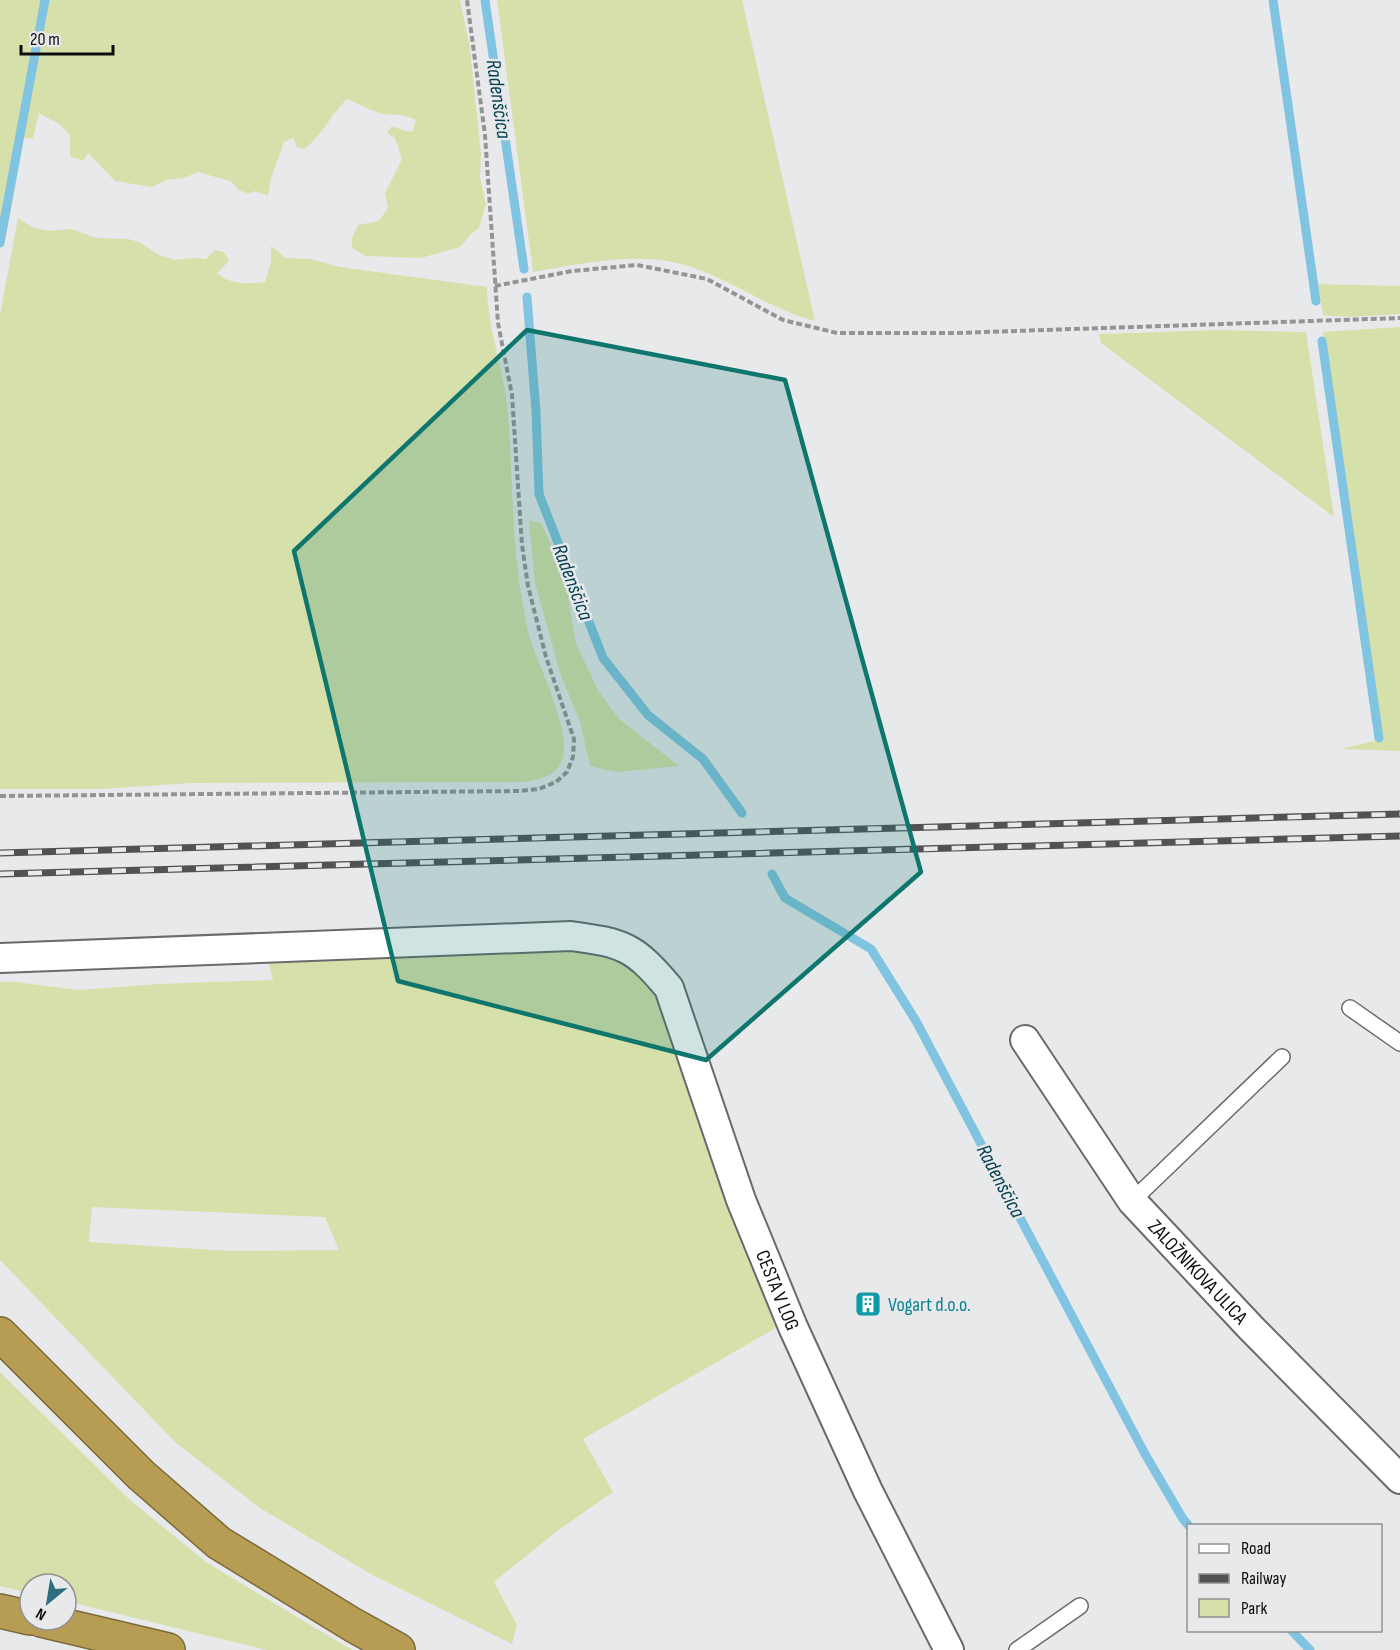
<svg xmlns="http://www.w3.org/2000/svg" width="1400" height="1650" viewBox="0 0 1400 1650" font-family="'Sofia Sans Condensed',sans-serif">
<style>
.green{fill:#d6e0ab;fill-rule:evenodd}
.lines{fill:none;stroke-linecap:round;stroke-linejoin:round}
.stream{stroke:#81c4e1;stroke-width:9}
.service-casing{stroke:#6a6a6c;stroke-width:18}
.minor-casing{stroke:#6a6a6c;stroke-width:32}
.motorway-casing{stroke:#7c6a3b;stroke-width:36}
.path{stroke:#939495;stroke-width:4;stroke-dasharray:6 3;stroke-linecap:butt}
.service{stroke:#fff;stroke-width:15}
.minor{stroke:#fff;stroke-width:28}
.motorway{stroke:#b79c53;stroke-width:33}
.rail-casing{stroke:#525254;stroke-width:7}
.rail{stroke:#e8e9eb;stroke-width:4.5;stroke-dasharray:14;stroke-linecap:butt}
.marked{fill:#0f766e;fill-opacity:0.2;stroke:#0f766e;stroke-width:4.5;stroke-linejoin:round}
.labels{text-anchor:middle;stroke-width:5;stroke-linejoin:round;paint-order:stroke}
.street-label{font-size:20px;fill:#0e0e0f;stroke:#e8e9eb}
.culture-label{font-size:20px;fill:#0d838f;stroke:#e8e9eb;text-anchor:start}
.water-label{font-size:21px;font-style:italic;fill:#023f53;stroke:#e8e9eb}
</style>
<rect width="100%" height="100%" fill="#e8e9eb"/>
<g class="green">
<path d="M 0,0 L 460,0 L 470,48 L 481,155 L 480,177 L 486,204 L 479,228 L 473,232 L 460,247 L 421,258 L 366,256 L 352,248 L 352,238 L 358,225 L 379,221 L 388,208 L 385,193 L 402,159 L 395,138 L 387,133 L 392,126 L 402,130 L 412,132 L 416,120 C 401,112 393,117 379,113 C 368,109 358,103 347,99 C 331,114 322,136 304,149 L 297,147 L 293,138 L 284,142 L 271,178 L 268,196 L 255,191 L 249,194 L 239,190 L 230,181 L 198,172 L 184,178 L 166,180 L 152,187 L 115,181 L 88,153 L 83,161 L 70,156 L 70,135 L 59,124 L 39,113 L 33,139 L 18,137 L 0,239 Z"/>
<path d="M 497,0 L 742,0 L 815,321 C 773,310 738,284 697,269 C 645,249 586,263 533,272 Z"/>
<path d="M 18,218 L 34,228 L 50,231 L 72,229 L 96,238 L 128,239 L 139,242 L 159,255 L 175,260 L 192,258 L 206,259 L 215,250 L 224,252 L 229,261 L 217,273 C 230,285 247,284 265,282 L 271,262 L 271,246 L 286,258 L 310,259 L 340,267 L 487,287 C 488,330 504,370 508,413 C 513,475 511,537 522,599 C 525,612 526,626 530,639 C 540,668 570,729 563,757 C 558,776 541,779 524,782 L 192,783 L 101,789 L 0,789 L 0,315 Z"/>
<path d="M 1318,284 L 1400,286 L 1400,314 L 1348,317 L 1323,315 Z"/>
<path d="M 1400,327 L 1400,751 L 1341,749 L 1382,739 L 1350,503 L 1323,332 Z"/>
<path d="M 1218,330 L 1306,332 L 1334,517 L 1101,343 L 1099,334 Z"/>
<path d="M 529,520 L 542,524 L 565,578 L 576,644 L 598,690 L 618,718 L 679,766 L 618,772 L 590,766 L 580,721 L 561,676 L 535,583 Z"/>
<path d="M 530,948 L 610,956 L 646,977 L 666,1003 L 781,1321 L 774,1329 L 583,1439 L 613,1492 L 557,1531 L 494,1582 L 517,1625 L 512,1644 L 369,1573 L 260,1508 L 175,1442 L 0,1260 L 0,982 L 16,982 L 79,990 L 158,984 L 273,980 L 268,961 ZM 92,1207 L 325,1217 L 339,1250 L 230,1251 L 89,1242 Z"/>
<path d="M 0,1372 L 130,1500 L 206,1562 L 352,1650 L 266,1650 L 66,1601 L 66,1584 L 30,1584 L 30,1593 L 0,1586 Z"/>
</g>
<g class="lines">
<g class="stream">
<path d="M 485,0 L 524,269"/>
<path d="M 1273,0 L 1316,301"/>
<path d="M 0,243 L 45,0"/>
<path d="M 527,297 L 536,412 L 539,494 L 603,658 L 648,715 L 703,759 L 742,813"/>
<path d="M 1322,341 L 1379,738"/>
<path d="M 772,874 L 785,898 L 871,949 L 916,1021 L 1145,1454 L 1183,1519 L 1189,1526"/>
<path d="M 1291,1630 L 1310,1650"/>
</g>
<defs>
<g id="service">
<path d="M 1350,1008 L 1400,1043"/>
<path d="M 1132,1201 L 1282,1057"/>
<path d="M 1017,1650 L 1080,1606"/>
</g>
<g id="minor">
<path id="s1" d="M 0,958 L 571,936 C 623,943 634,946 669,988 L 741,1200 L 793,1327 L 868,1491 L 949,1650"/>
<path id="s2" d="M 1025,1040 L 1132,1201 L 1251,1328 L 1400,1479"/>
</g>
<g id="motorway">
<path d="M 0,1334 L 141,1475 L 219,1543 L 353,1625 L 398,1650"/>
<path d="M 0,1611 L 30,1618"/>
<path d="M 41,1620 L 168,1650"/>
</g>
</defs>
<use href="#service" class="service-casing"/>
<use href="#minor" class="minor-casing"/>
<use href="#motorway" class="motorway-casing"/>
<g class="path">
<path d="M 495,286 L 572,271 L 637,265 L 707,279 L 783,320 L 837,333 L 956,333 L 1400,318"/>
<path d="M 0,796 L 519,791 L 539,789 L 556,782 L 567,772 L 573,757 L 574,739 L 546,657 L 528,586 L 522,545 L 512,395 L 498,323 L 485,135 L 467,0"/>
</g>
<use href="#service" class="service"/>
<use href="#minor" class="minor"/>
<use href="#motorway" class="motorway"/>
<defs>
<g id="rail">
<path d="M 0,853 L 1400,814"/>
<path d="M 0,874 L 1400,836"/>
</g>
</defs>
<use href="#rail" class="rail-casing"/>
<use href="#rail" class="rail"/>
</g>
<path class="marked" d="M 527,330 L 785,380 L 921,872 L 706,1060 L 398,981 L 294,551 Z"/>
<defs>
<symbol id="building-square" viewBox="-11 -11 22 22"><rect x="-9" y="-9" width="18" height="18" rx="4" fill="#0f9aa8" stroke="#e8e9eb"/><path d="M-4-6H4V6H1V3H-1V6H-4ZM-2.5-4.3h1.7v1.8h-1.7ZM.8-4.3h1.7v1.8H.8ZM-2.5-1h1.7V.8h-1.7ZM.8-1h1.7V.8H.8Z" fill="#fff"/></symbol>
</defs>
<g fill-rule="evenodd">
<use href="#building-square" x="853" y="1289" width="30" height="30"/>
</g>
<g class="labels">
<g class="street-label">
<text dy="7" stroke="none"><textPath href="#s2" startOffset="290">ZALOŽNIKOVA ULICA</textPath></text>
<text dy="7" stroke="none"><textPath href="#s1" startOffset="1008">CESTA V LOG</textPath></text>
</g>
<g class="culture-label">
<text x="888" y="1311">Vogart d.o.o.</text>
</g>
<g class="water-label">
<text transform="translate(499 99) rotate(82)" y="7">Radenščica</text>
<text transform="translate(573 582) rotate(69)" y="7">Radenščica</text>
<text transform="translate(1001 1181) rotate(62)" y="7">Radenščica</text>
</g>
</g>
<rect x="1187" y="1524" width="195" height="108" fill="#e8e9eb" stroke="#919193" stroke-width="1.5"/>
<rect x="1199" y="1544" width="30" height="9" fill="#ffffff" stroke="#919193" stroke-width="1.5"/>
<text x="1241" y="1554" font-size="18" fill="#0e0e0f">Road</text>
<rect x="1199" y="1574" width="30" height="9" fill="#525254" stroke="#919193" stroke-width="1.5"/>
<text x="1241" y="1584" font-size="18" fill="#0e0e0f">Railway</text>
<rect x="1199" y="1599" width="30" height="18" fill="#d6e0ab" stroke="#919193" stroke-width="1.5"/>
<text x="1241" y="1614" font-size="18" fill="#0e0e0f">Park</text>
<g transform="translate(48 1602) rotate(210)"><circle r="28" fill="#e8e9eb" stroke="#919193" stroke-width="1.5"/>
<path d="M0-4.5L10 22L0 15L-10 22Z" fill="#2c6e80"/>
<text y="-9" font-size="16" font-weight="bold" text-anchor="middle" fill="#0e0e0f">N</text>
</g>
<path d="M21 45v9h92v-9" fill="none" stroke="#0e0e0f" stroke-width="3"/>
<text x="30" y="45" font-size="18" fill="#0e0e0f" stroke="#e8e9eb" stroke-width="4.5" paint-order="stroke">20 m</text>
</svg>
